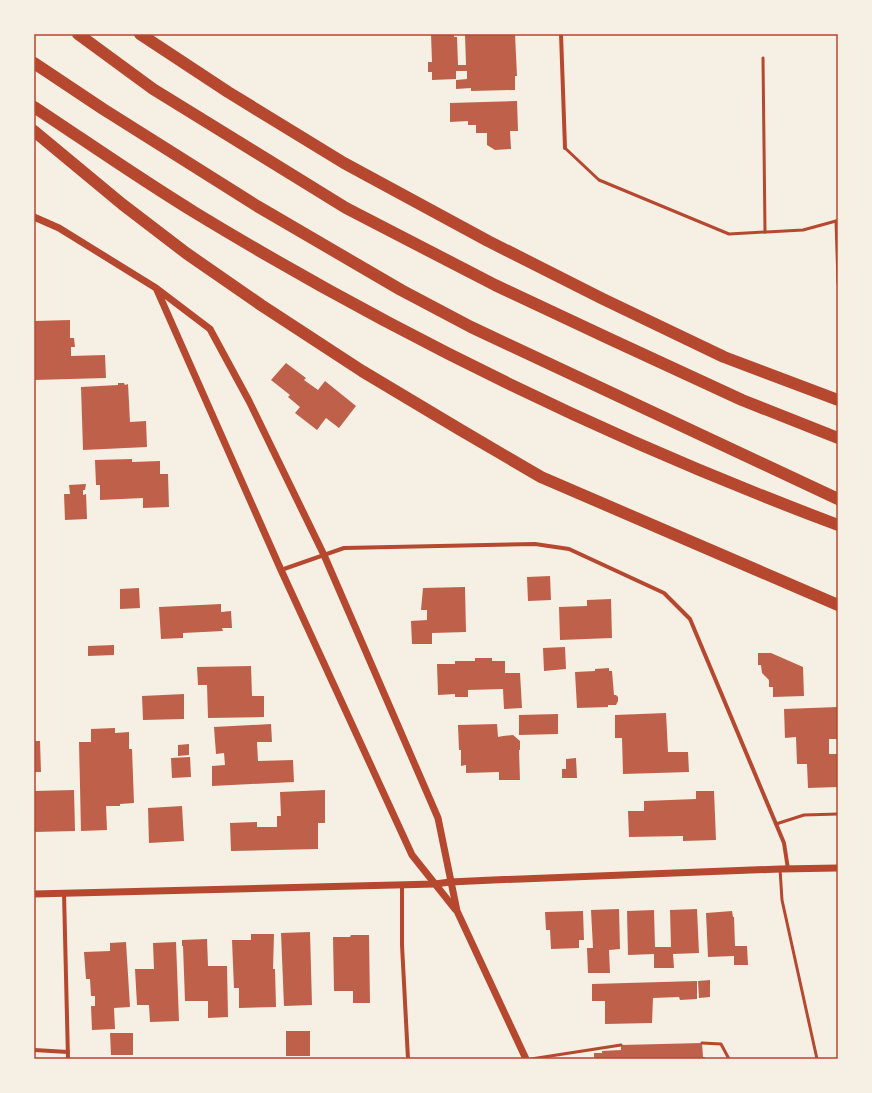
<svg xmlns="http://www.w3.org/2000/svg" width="872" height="1093" viewBox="0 0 872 1093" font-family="'Open Sans',sans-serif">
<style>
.building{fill:#bf614a}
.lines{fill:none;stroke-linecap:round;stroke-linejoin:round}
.service{stroke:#b5482f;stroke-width:3}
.minor{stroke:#b5482f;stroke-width:4}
.tertiary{stroke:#b5482f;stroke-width:7}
.motorway{stroke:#b5482f;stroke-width:12}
.neatline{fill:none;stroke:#b5482f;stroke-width:1.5}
</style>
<rect width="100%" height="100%" fill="#f6efe4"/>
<g class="building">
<path d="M 431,34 L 454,34 L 454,37 L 457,37 L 458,65 L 466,65 L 465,34 L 515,34 L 517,76 L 515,76 L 515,90 L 471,91 L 471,88 L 456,89 L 456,80 L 467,79 L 467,71 L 456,71 L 456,79 L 432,80 L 432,72 L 428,72 L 428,62 L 432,62 Z"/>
<path d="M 517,101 L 518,131 L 510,131 L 511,149 L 495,150 L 487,145 L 487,133 L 476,133 L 476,125 L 468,125 L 468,121 L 450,122 L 450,103 Z"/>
<path d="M 70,320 L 70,338 L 74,338 L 75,347 L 71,347 L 71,356 L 105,355 L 106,378 L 34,380 L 35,321 Z"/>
<path d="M 286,363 L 306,378 L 304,380 L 318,390 L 325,381 L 356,406 L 339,428 L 326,418 L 317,430 L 295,413 L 300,407 L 288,397 L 290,395 L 271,380 Z"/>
<path d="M 118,383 L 124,383 L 125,385 L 128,384 L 130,422 L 146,421 L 147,447 L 83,450 L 81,387 L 118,385 Z"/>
<path d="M 132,459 L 132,462 L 160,461 L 160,474 L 168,474 L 169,507 L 143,508 L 143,498 L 100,500 L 100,485 L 96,485 L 95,460 Z"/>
<path d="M 86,484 L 85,490 L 83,490 L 83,495 L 86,494 L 87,519 L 65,520 L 64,494 L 70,494 L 69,485 Z"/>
<path d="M 550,576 L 551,600 L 528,601 L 527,577 Z"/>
<path d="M 465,587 L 466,632 L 432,633 L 432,644 L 412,644 L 411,621 L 427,620 L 427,610 L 421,610 L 423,588 Z"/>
<path d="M 139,588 L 140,608 L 120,609 L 120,589 Z"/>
<path d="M 611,599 L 612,638 L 560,640 L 559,607 L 587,606 L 587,600 Z"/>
<path d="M 221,604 L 221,612 L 231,611 L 232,628 L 222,628 L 223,631 L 183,633 L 183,638 L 161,639 L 159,607 Z"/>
<path d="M 114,645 L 114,655 L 88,656 L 88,646 Z"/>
<path d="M 565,647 L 566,669 L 544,671 L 543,648 Z"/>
<path d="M 758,653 L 771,653 L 803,667 L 804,696 L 773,697 L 773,687 L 769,687 L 769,680 L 762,673 L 761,665 L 758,665 Z"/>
<path d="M 475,658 L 492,658 L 492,661 L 505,661 L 505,673 L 520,673 L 522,708 L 504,709 L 503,689 L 468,690 L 468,697 L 455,697 L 455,694 L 438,695 L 437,664 L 455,664 L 455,661 L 475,661 Z"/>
<path d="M 251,666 L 252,696 L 264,696 L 264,717 L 208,718 L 207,685 L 198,685 L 197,667 Z"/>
<path d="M 609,668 L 609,671 L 612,671 L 614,695 L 616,695 L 618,697 L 618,701 L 616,705 L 608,705 L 608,707 L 577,708 L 575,672 L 595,671 L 595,669 Z"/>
<path d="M 184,694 L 184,719 L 143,720 L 142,696 Z"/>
<path d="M 838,707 L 838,739 L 829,739 L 829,754 L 838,754 L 838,787 L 808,788 L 807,764 L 797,764 L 796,737 L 785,738 L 784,709 Z"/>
<path d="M 666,713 L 668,752 L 688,752 L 689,772 L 623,774 L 622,738 L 615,738 L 615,715 Z"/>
<path d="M 558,714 L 558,734 L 519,735 L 519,715 Z"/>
<path d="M 271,724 L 272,742 L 257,742 L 258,761 L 293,760 L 294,782 L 212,786 L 212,766 L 225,765 L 224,753 L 216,754 L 214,727 Z"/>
<path d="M 497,724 L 498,737 L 503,736 L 513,735 L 520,741 L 520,750 L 519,750 L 520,780 L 499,780 L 499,772 L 466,773 L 466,765 L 461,766 L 461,750 L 459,750 L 458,725 Z"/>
<path d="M 115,728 L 115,733 L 129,732 L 129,749 L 132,749 L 134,803 L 120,804 L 120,806 L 106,806 L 107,830 L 81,831 L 79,742 L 91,742 L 91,729 Z"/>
<path d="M 34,741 L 40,741 L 41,772 L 34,772 Z"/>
<path d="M 189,744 L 189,755 L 178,756 L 178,745 Z"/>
<path d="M 190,757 L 191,777 L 172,778 L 171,758 Z"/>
<path d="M 576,758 L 577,778 L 562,778 L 562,769 L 566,769 L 566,759 Z"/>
<path d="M 74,790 L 75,831 L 34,832 L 34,791 Z"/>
<path d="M 325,790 L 325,823 L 318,823 L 318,849 L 231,851 L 230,823 L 257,822 L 257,827 L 277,827 L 277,816 L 281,816 L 280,792 Z"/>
<path d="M 696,791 L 714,791 L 716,840 L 683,841 L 683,836 L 629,837 L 628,811 L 644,811 L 644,801 L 696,799 Z"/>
<path d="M 182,806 L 184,841 L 149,843 L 148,808 Z"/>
<path d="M 619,909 L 620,949 L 609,950 L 610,973 L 588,973 L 587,948 L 593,948 L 591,910 Z"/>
<path d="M 697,909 L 699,953 L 673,954 L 674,968 L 654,968 L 654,954 L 628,955 L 627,911 L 654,910 L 655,947 L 671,947 L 670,910 Z"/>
<path d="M 583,911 L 584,940 L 579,940 L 579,948 L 551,949 L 550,930 L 546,930 L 545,912 Z"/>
<path d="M 732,911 L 733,917 L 734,917 L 735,946 L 747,946 L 748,965 L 734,965 L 734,956 L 708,957 L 706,913 Z"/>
<path d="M 310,932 L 312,1005 L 284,1006 L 281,933 Z"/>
<path d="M 251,934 L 274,934 L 273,969 L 275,969 L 276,1007 L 239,1008 L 239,988 L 234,988 L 232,940 L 251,940 Z"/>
<path d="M 351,935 L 369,935 L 370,1003 L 353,1003 L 353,991 L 334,991 L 333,937 L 350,937 Z"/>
<path d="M 207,939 L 208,966 L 227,966 L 228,1017 L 208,1018 L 208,1001 L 185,1001 L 183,946 L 182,946 L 182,940 Z"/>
<path d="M 126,942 L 130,1007 L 114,1008 L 115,1029 L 92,1030 L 91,1006 L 95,1006 L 95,996 L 91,996 L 90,979 L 86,979 L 84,952 L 110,951 L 110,943 Z"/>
<path d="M 176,942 L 179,1021 L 150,1022 L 149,1005 L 137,1005 L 135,969 L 154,969 L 153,943 Z"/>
<path d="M 710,980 L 710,997 L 699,998 L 698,981 Z"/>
<path d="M 697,981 L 697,999 L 680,1000 L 679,997 L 653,998 L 652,1023 L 605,1024 L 605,1001 L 592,1001 L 592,984 Z"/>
<rect x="286" y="1031" width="24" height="25"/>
<path d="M 110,1033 L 133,1033 L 133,1055 L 111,1055 Z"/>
<path d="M 702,1043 L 703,1057 L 705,1057 L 705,1059 L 594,1059 L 594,1053 L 602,1053 L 602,1051 L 621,1050 L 621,1045 Z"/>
</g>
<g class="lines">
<g class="service">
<path d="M 763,58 L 765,232"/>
<path d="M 565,148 L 599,180 L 729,234 L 803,230 L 836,221"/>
<path d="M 838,221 L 836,221 L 838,283"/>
<path d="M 776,824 L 804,815 L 838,814"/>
<path d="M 780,869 L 782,900 L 817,1059"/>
<path d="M 702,1043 L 721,1044 L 729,1059"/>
<path d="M 531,1059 L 621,1045"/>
</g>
<g class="minor">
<path d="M 561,34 L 565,148"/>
<path d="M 281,570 L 344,548 L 535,544 L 569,549 L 664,593 L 690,619 L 784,843 L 788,869"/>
<path d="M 402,884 L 402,945 L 408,1059"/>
<path d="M 64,893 L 68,1059"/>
<path d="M 34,1050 L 68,1052"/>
</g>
<g class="tertiary">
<path d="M 34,217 L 59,228 L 156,288 L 210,329 L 249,401 L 324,555 L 438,818 L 457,911 L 526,1059"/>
<path d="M 157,290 L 281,570 L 412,855 L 455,909"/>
<path d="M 34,894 L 435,884 L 450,882 L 493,880 L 780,869 L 838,868"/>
</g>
<g class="motorway">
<path d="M 78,34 L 153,89 L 346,208 L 495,285 L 610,339 L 742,400 L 838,438"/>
<path d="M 140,34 L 228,92 L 344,163 L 488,241 L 603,299 L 724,357 L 838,400"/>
<path d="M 34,63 L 103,109 L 257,206 L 401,290 L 471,327 L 838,499"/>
<path d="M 34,107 C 87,142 140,179 194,212 C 398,336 614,441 838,525"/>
<path d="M 34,131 L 122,204 L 186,253 L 261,305 L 362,371 L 459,429 L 541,477 L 838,605"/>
</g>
</g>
<rect width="872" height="1093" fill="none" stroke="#f6efe4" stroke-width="70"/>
<rect x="35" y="35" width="802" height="1023" class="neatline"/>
</svg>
